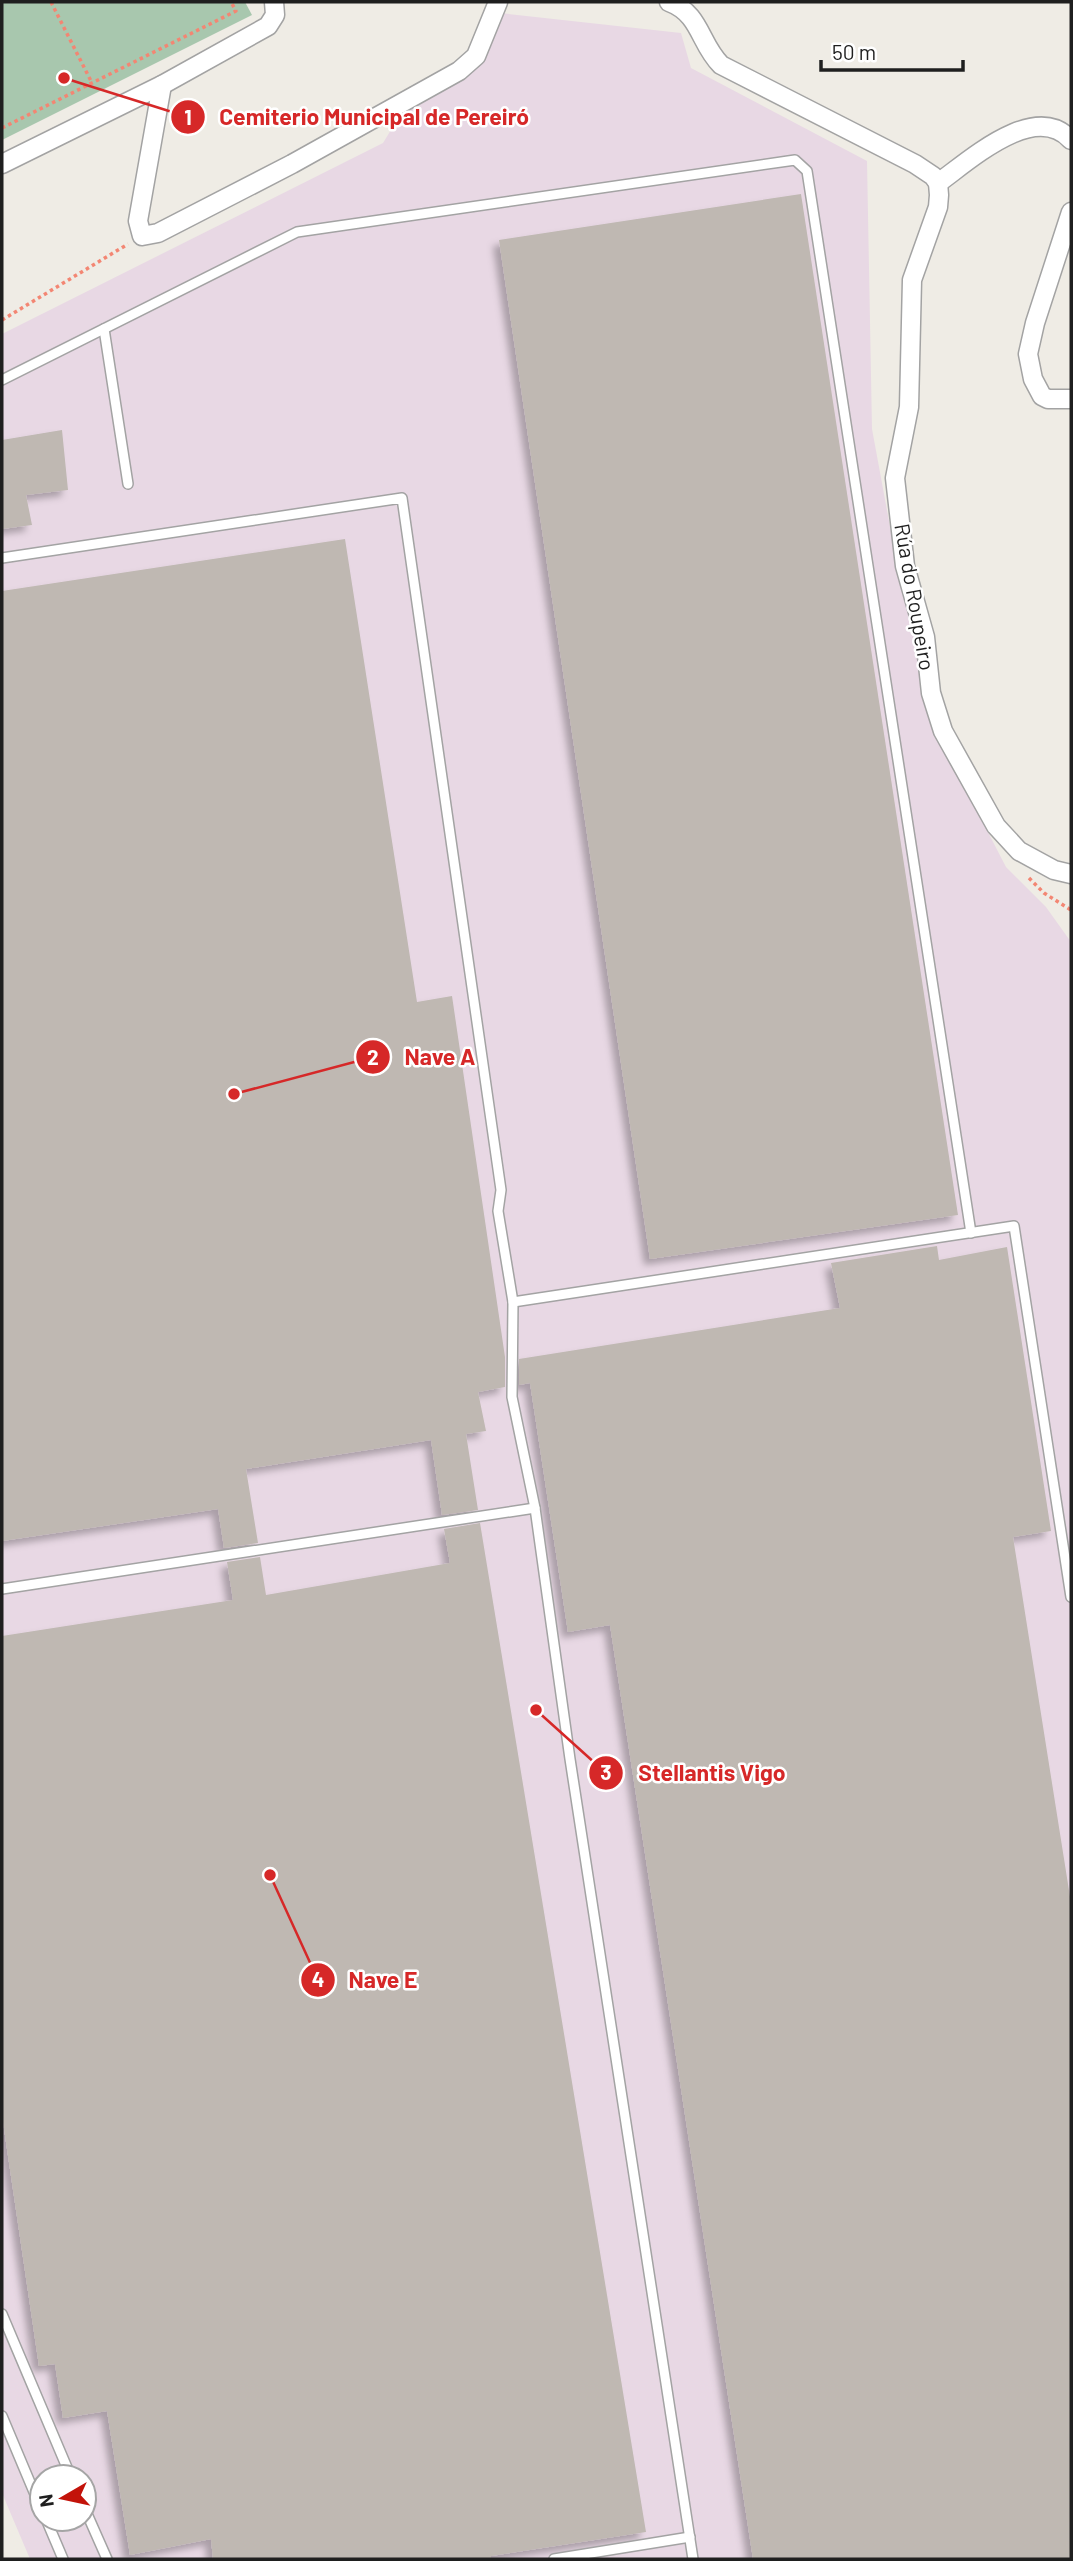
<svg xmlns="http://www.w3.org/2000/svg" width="1073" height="2561" viewBox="0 0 1073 2561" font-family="Barlow,sans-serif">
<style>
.industrial{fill:#e8d8e4;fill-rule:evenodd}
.cemetery{fill:#a8c7ae}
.building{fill:#bfb8b2;filter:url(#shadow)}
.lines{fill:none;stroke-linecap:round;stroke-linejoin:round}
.lane-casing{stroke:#a3a3a3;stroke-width:12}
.street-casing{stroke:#a3a3a3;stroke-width:21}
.path{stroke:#f38673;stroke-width:3.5;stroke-dasharray:3.5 3.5;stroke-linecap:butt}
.lane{stroke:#fff;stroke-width:9}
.street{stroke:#fff;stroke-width:18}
.labels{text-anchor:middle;stroke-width:5;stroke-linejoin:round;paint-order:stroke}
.street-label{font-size:21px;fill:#1f1f1f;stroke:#fff}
.leader{fill:none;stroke:#d62828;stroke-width:2.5}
.callout-dot{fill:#d62828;stroke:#fff;stroke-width:2.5}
.mark-label{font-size:21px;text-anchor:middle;font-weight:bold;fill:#fff}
.callout-label{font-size:23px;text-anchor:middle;font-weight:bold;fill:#d62828;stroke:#fff;stroke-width:5;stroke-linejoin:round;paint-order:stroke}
</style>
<defs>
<filter id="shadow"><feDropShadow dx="-6" dy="6" stdDeviation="3.5" flood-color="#0004"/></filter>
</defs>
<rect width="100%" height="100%" fill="#efece5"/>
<path class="industrial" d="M 491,12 L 681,33 L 691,68 L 867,161 L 872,429 L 903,597 L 916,613 L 933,726 L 1006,867 L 1046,907 L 1071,942 L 1071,2559 L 30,2559 L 2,2493 L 2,334 L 383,143 L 416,89 L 482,53 ZM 42,2477 L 84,2477 L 84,2519 L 42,2519 Z"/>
<path class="cemetery" d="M 2,2 L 245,2 L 252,15 L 2,140 Z"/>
<g class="building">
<path d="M 801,194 L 958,1215 L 650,1259 L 499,240 Z"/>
<path d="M 62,430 L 68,490 L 26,495 L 32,525 L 2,529 L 2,440 Z"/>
<path d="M 345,539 L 417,1002 L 452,996 L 505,1357 L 505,1387 L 478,1392 L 486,1431 L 466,1434 L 478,1510 L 442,1515 L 431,1440 L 246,1469 L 258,1543 L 224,1548 L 218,1509 L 2,1541 L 2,591 Z"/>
<path d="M 937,1246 L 939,1260 L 1007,1247 L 1051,1531 L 1013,1537 L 1071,1903 L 1071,2559 L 753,2559 L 610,1625 L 568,1632 L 530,1383 L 519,1385 L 519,1359 L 840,1308 L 831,1263 Z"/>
<path d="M 480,1523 L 646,2532 L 491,2556 L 491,2559 L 213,2559 L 211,2539 L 130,2555 L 107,2411 L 63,2418 L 55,2364 L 39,2366 L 2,2115 L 2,1636 L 233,1600 L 227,1562 L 260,1557 L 266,1595 L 450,1563 L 444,1529 Z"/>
</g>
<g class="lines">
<defs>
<g id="lane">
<path d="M 104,329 L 128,484"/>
<path d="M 2,380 L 297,232 L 795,160 L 807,171 L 971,1233"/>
<path d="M 2,558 L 402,498 L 501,1190 L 498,1211 L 513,1302 L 512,1397 L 535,1508 L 570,1759 L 693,2559"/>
<path d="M 513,1302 L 1014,1226 L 1071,1597"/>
<path d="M 2,1589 L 535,1508"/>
<path d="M 2,2314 L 71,2477"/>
<path d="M 2,2416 L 42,2511"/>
<path d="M 84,2507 L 107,2559"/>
<path d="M 46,2519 L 63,2559"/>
<path d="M 554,2559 L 690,2537"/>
</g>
<g id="street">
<path d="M 669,2 C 701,14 699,43 721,65 L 915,164 L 933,176 L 938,183 L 939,195 L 938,207 L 912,280 L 909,407 L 895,478 L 905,566 L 925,637 L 931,693 L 943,731 L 996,826 L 1019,851 L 1054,870 L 1071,874"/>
<path d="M 162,85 L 138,221 L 142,236 L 158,233 L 292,164 L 459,71 L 476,56 L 498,2"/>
<path d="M 2,164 L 162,85 L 268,26 L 275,15 L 274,2"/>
<path d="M 938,183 C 969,161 1035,100 1071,140"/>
<path d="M 1071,212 L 1035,323 L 1028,354 L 1033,379 L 1042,396 L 1048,399 L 1071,399"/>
</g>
</defs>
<use href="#lane" class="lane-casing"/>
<use href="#street" class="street-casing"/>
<g class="path">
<path d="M 51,2 L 92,83"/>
<path d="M 2,128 L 236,11 L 231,2"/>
<path d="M 2,320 L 128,244"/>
<path d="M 1029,878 L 1044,893 L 1071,910"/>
</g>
<use href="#lane" class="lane"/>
<use href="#street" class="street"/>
</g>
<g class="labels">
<g class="street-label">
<text transform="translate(914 597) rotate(80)" y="7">Rúa do Roupeiro</text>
</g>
</g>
<path class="leader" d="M64 78L188 117M234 1094L373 1057M536 1710L606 1773M270 1875L318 1980"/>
<g class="callout-dot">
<circle cx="64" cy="78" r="7"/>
<circle cx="234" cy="1094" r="7"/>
<circle cx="536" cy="1710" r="7"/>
<circle cx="270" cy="1875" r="7"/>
<circle cx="188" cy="117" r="18"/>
<circle cx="373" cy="1057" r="18"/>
<circle cx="606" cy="1773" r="18"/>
<circle cx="318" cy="1980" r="18"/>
</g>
<g class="mark-label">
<text x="188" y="125">1</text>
<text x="373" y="1065">2</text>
<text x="606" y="1780">3</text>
<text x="318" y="1987">4</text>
</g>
<g class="callout-label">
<text x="374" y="125">Cemiterio Municipal de Pereiró</text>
<text x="440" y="1065">Nave A</text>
<text x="712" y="1781">Stellantis Vigo</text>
<text x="383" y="1988">Nave E</text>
</g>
<rect width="1073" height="2561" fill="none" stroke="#1f1f1f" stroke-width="7"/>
<g transform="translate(63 2498) rotate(261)"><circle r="33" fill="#ffffff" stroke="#a5a5a5" stroke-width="2"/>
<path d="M0-5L12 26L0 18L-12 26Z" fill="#c3130a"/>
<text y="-10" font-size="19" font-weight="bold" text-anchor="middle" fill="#1f1f1f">N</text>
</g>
<path d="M821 60v10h142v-10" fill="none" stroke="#1f1f1f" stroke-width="3.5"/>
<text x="832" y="60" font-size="21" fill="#1f1f1f" stroke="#ffffff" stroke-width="5" paint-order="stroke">50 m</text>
</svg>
